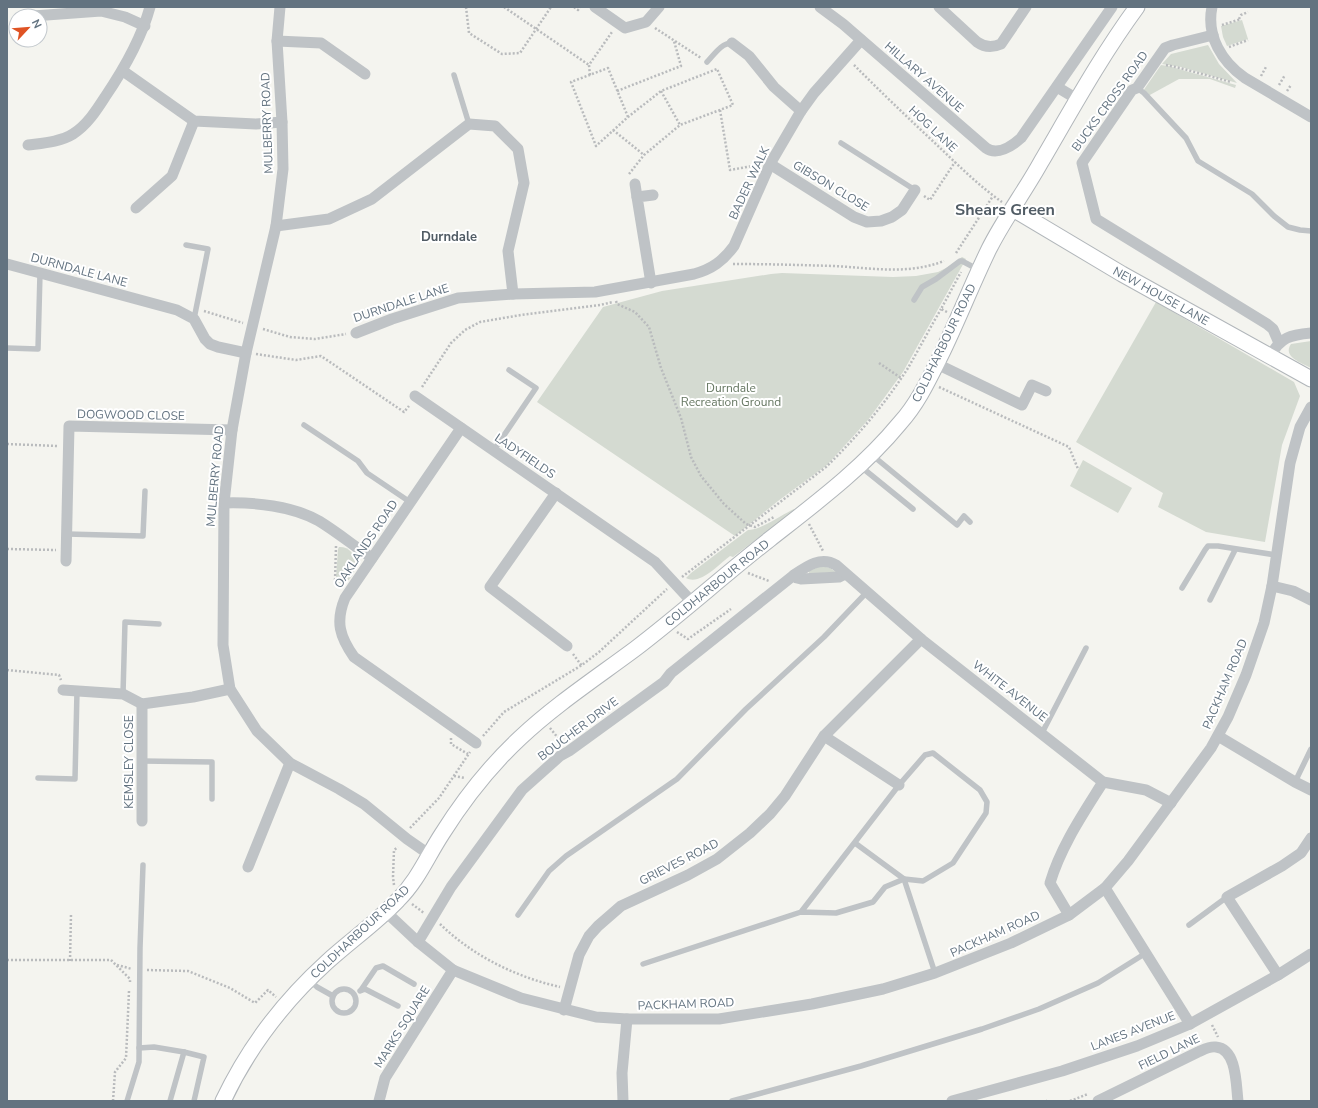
<svg xmlns="http://www.w3.org/2000/svg" width="1318" height="1108" viewBox="0 0 1318 1108" font-family="'Nunito Sans',sans-serif">
<style>
.green{fill:#d4dad1}
.lines{fill:none;stroke-linecap:round;stroke-linejoin:round}
.secondary-casing{stroke:#b1b6ba;stroke-width:17}
.path{stroke:#b9bbbd;stroke-width:2.5;stroke-dasharray:2 2;stroke-linecap:butt}
.lane{stroke:#bfc3c6;stroke-width:5.5}
.street{stroke:#bfc3c6;stroke-width:11}
.secondary{stroke:#fff;stroke-width:15}
.labels{text-anchor:middle;stroke-width:4;stroke-linejoin:round;paint-order:stroke}
.street-label{font-size:12px;fill:#637380;stroke:#fff}
.park-label{font-size:12px;fill:#667762;stroke:#fff}
.neighbourhood-label{font-size:13px;font-weight:bold;fill:#515c65;stroke:#fff}
.district-label{font-size:16px;font-weight:bold;fill:#515c65;stroke:#fff}
</style>
<rect width="100%" height="100%" fill="#f4f4ef"/>
<g class="green">
<path d="M 1242,20 L 1248,39 L 1227,46 L 1223,37 L 1221,26 Z"/>
<path d="M 1208,45 L 1219,64 L 1237,83 L 1181,67 L 1162,64 L 1171,54 Z"/>
<path d="M 1161,65 L 1168,66 L 1236,85 L 1235,88 L 1210,79 L 1179,79 L 1148,96 L 1143,91 Z"/>
<path d="M 962,257 L 966,259 L 903,372 L 868,420 L 827,465 L 778,501 L 735,536 L 537,402 L 603,307 L 662,291 L 771,274 L 782,273 L 893,277 L 916,276 L 938,272 L 948,267 Z"/>
<path d="M 1156,302 L 1294,382 L 1300,396 L 1282,445 L 1265,542 L 1206,532 L 1158,507 L 1163,493 L 1076,442 Z"/>
<path d="M 1311,341 L 1311,368 C 1302,363 1282,357 1291,344 Z"/>
<path d="M 1083,460 L 1132,488 L 1118,513 L 1070,486 Z"/>
<path d="M 794,509 L 794,511 L 733,557 L 730,556 C 719,564 700,586 686,578 L 691,573 L 748,530 C 759,531 783,514 794,509 Z"/>
<path d="M 339,547 C 359,546 361,577 342,584 L 338,582 L 336,578 L 338,549 Z"/>
<path d="M 821,566 L 830,568 L 836,572 L 809,574 L 809,571 Z"/>
</g>
<g class="lines">
<defs>
<g id="secondary">
<path d="M 1013,209 L 1122,274 L 1311,379"/>
<path d="M 223,1101 C 248,1048 283,1002 327,962 C 350,941 376,923 398,900 C 418,880 427,857 442,834 C 464,799 490,766 520,738 C 555,705 596,678 635,649 C 681,614 724,575 770,539 C 816,503 863,468 900,423 C 918,403 929,379 941,355 C 958,320 972,284 989,249 C 1004,219 1025,191 1041,162 C 1072,109 1101,56 1137,7"/>
</g>
</defs>
<use href="#secondary" class="secondary-casing"/>
<g class="path">
<path d="M 466,7 L 469,33 L 502,54 L 520,53 L 551,7"/>
<path d="M 504,7 L 589,65"/>
<path d="M 574,7 L 578,10 L 580,7"/>
<path d="M 1239,19 L 1241,15 L 1248,12"/>
<path d="M 1222,25 L 1241,19"/>
<path d="M 655,28 L 701,58"/>
<path d="M 1229,47 L 1248,40"/>
<path d="M 854,65 C 881,92 909,119 938,146 C 958,165 979,186 1002,202"/>
<path d="M 1166,65 L 1180,68 L 1231,82"/>
<path d="M 590,75 L 589,65 L 612,32"/>
<path d="M 1261,76 L 1266,67"/>
<path d="M 1279,85 L 1285,75"/>
<path d="M 617,91 L 681,66 L 674,41"/>
<path d="M 661,91 L 680,125"/>
<path d="M 1287,91 L 1291,85"/>
<path d="M 720,110 L 730,170 L 758,165"/>
<path d="M 628,117 L 608,68 L 571,82 L 596,146 L 628,117 L 661,91 L 717,69"/>
<path d="M 613,130 L 644,155"/>
<path d="M 629,174 L 644,155 L 680,125 L 733,105 L 717,69"/>
<path d="M 924,196 L 930,200 L 955,162"/>
<path d="M 956,253 L 993,196"/>
<path d="M 733,264 C 767,264 800,265 834,266 C 872,268 908,275 944,261"/>
<path d="M 616,301 L 617,304 L 635,312 L 649,327 L 661,368 L 681,418 L 691,457 L 701,476 L 724,504 L 746,524 L 755,527 L 774,517"/>
<path d="M 204,311 L 243,323"/>
<path d="M 947,312 L 941,309 L 961,272"/>
<path d="M 263,329 L 290,337 L 315,339 L 346,334"/>
<path d="M 256,354 L 296,360 L 321,356 L 404,412 L 409,406"/>
<path d="M 879,363 L 901,378"/>
<path d="M 422,387 L 451,343 L 465,330 L 480,322 L 521,315 L 600,305 L 613,302"/>
<path d="M 939,387 L 1069,447 L 1078,469"/>
<path d="M 7,444 L 58,446"/>
<path d="M 809,524 L 823,551"/>
<path d="M 336,546 L 335,581 L 339,588"/>
<path d="M 7,549 L 56,550"/>
<path d="M 748,573 L 769,581"/>
<path d="M 682,577 L 826,467 C 857,437 885,404 908,368 C 919,349 930,328 941,309"/>
<path d="M 677,632 L 688,639 L 731,609"/>
<path d="M 573,654 L 582,666"/>
<path d="M 7,670 L 59,675 L 61,680"/>
<path d="M 550,728 L 562,743"/>
<path d="M 483,736 L 504,712 L 582,665 L 599,652 L 667,589"/>
<path d="M 451,738 L 451,744 L 468,754"/>
<path d="M 454,776 L 465,778"/>
<path d="M 410,828 L 439,798 L 470,752"/>
<path d="M 394,885 L 393,877 L 394,850 L 398,847"/>
<path d="M 412,904 L 424,913"/>
<path d="M 440,924 C 473,956 516,977 560,987"/>
<path d="M 7,960 L 111,960 L 130,979 L 130,982"/>
<path d="M 70,961 L 71,914"/>
<path d="M 117,965 L 132,969"/>
<path d="M 147,970 L 188,971 L 230,988 L 255,1003 L 268,990 L 276,997"/>
<path d="M 1212,1025 L 1218,1037"/>
<path d="M 113,1101 L 115,1072 L 126,1058 L 129,991"/>
<path d="M 1046,1101 L 1047,1101"/>
<path d="M 1070,1101 L 1088,1094"/>
</g>
<g class="lane">
<path d="M 707,62 C 714,55 721,43 732,43"/>
<path d="M 454,75 L 469,124"/>
<path d="M 1137,88 L 1144,93 L 1186,138 L 1198,161 L 1252,194 L 1274,216 L 1288,227 L 1300,230 L 1311,231"/>
<path d="M 841,143 L 915,190"/>
<path d="M 186,245 L 208,249 L 194,319"/>
<path d="M 914,300 L 922,287 L 936,279 L 960,261 L 962,261 L 979,270"/>
<path d="M 7,348 L 38,349 L 40,273"/>
<path d="M 304,425 L 358,461 L 367,473 L 410,502"/>
<path d="M 494,450 L 536,388 L 509,370"/>
<path d="M 872,455 L 957,525 L 964,516 L 970,522"/>
<path d="M 860,466 L 913,509"/>
<path d="M 67,534 L 143,536 L 145,491"/>
<path d="M 1182,588 L 1205,550 L 1208,546 L 1218,546 L 1276,555"/>
<path d="M 1210,600 L 1235,550"/>
<path d="M 123,694 L 125,622 L 159,624"/>
<path d="M 1042,733 L 1086,648"/>
<path d="M 142,761 L 212,762 L 212,799"/>
<path d="M 38,778 L 75,779 L 77,691"/>
<path d="M 1295,782 L 1311,749"/>
<path d="M 855,843 L 904,879 L 935,973"/>
<path d="M 518,915 L 549,871 L 566,856 L 677,779 L 746,709 L 824,637 L 867,592"/>
<path d="M 1189,925 L 1227,897"/>
<path d="M 643,964 L 801,912 L 836,913 L 873,902 L 885,887 L 904,879 L 923,881 L 953,863 L 986,813 L 987,802 L 980,790 L 933,753 L 925,755 L 899,785 L 801,912"/>
<path d="M 309,980 L 317,987 L 333,996"/>
<circle cx="344" cy="1001" r="12"/>
<path d="M 361,990 L 376,968 L 383,966 L 414,984"/>
<path d="M 360,991 L 365,989 L 398,1006"/>
<path d="M 139,1048 L 154,1047 L 184,1052 L 170,1101"/>
<path d="M 184,1052 L 204,1057 L 194,1101"/>
<path d="M 127,1101 L 139,1062 L 140,948 L 143,865"/>
<path d="M 732,1101 L 861,1066 L 982,1029 L 1039,1009 L 1098,983 L 1146,953"/>
</g>
<g class="street">
<path d="M 280,7 L 277,41 L 282,122 L 283,169 L 276,226 L 246,353 L 232,430 L 224,503 L 223,645 L 230,689 L 257,731 L 290,763 L 339,789 L 364,804 L 407,839 L 430,855"/>
<path d="M 595,7 L 625,28 L 646,22 L 659,7"/>
<path d="M 820,7 L 843,24 L 986,148 C 997,156 1012,146 1021,138 L 1112,7"/>
<path d="M 939,7 L 977,42 C 984,47 992,48 1001,44 L 1026,7"/>
<path d="M 1212,7 C 1206,36 1222,62 1245,78 L 1311,117"/>
<path d="M 33,16 L 101,11 L 125,17 L 145,26"/>
<path d="M 1213,35 L 1173,45 L 1165,48 L 1137,88 L 1132,90 L 1082,163 L 1096,219 L 1267,324 L 1273,329 L 1279,343"/>
<path d="M 277,41 L 321,43 L 365,74"/>
<path d="M 732,43 L 749,56 L 774,87 L 801,111"/>
<path d="M 123,71 L 194,121 L 256,124 L 282,122"/>
<path d="M 1057,87 L 1077,99"/>
<path d="M 28,145 C 43,143 60,142 73,134 C 87,125 96,111 105,97 C 124,69 141,40 150,7"/>
<path d="M 770,164 L 854,217 L 867,222 L 881,221 L 892,217 L 902,210 L 915,190"/>
<path d="M 635,184 L 637,197"/>
<path d="M 136,208 L 172,176 L 194,121"/>
<path d="M 276,226 L 329,219 L 372,199 L 469,124 L 495,126 L 518,149 L 524,183 L 508,251 L 513,294"/>
<path d="M 7,264 L 177,310 L 194,319 L 205,339 L 210,344 L 218,347 L 246,353"/>
<path d="M 651,283 L 637,197 L 653,195"/>
<path d="M 356,333 L 392,319 L 458,298 L 513,294 L 595,292 L 694,274 C 712,269 723,261 734,246 L 770,164 L 801,111 L 814,93 L 861,40"/>
<path d="M 1270,356 C 1281,337 1290,335 1311,333"/>
<path d="M 937,364 L 1022,405 L 1032,385 L 1046,391"/>
<path d="M 415,396 L 655,562 L 692,602"/>
<path d="M 461,428 L 345,598 C 335,622 340,637 354,657 L 476,743"/>
<path d="M 556,493 L 490,587 L 567,646"/>
<path d="M 224,503 C 254,502 293,506 319,521 C 337,532 354,546 372,558"/>
<path d="M 66,561 L 69,426 L 232,430"/>
<path d="M 794,575 L 797,578 L 801,579 L 839,577 L 845,574"/>
<path d="M 1272,586 L 1293,591 L 1311,600"/>
<path d="M 63,690 L 123,694 L 142,704 L 193,697 L 230,689"/>
<path d="M 142,704 L 142,821"/>
<path d="M 824,736 L 899,785"/>
<path d="M 1218,736 L 1295,782 L 1311,790"/>
<path d="M 248,867 L 290,763"/>
<path d="M 1105,888 L 1190,1024"/>
<path d="M 386,912 L 418,942 L 453,970 L 521,998 L 596,1017 L 627,1019 L 719,1019 L 812,1004 L 883,989 L 935,973 L 1011,943 L 1069,915 L 1105,888 L 1128,861 L 1211,748 L 1228,717 L 1246,675 L 1264,623 L 1272,586 L 1290,463 L 1300,427 L 1311,407"/>
<path d="M 1069,915 L 1050,883 C 1061,846 1083,814 1103,782"/>
<path d="M 418,942 L 451,887 L 522,790 L 560,756 L 569,751 L 664,682 L 671,673 L 794,575 C 807,566 821,556 836,565 L 921,639 L 1103,782 L 1146,790 L 1171,803"/>
<path d="M 1278,975 L 1227,897 L 1282,866 L 1301,853 L 1311,838"/>
<path d="M 564,1010 L 579,955 L 589,936 L 598,926 L 621,906 L 688,875 L 717,859 L 750,833 L 770,814 L 785,796 L 824,736 L 921,639"/>
<path d="M 379,1101 L 385,1078 L 453,970"/>
<path d="M 623,1101 L 622,1073 L 627,1019"/>
<path d="M 952,1101 L 1062,1071 L 1137,1046 L 1190,1024 L 1278,975 L 1311,954"/>
<path d="M 1098,1101 L 1198,1052 C 1203,1050 1209,1046 1216,1047 C 1237,1049 1236,1085 1238,1101"/>
</g>
<use href="#secondary" class="secondary"/>
</g>
<g class="labels">
<g class="street-label">
<text transform="translate(924 77) rotate(41)" y="4">HILLARY AVENUE</text>
<text transform="translate(1110 101) rotate(-54)" y="4">BUCKS CROSS ROAD</text>
<text transform="translate(267 123) rotate(-92)" y="4">MULBERRY ROAD</text>
<text transform="translate(933 129) rotate(43)" y="4">HOG LANE</text>
<text transform="translate(749 183) rotate(-65)" y="4">BADER WALK</text>
<text transform="translate(831 186) rotate(31)" y="4">GIBSON CLOSE</text>
<text transform="translate(79 270) rotate(15)" y="4">DURNDALE LANE</text>
<text transform="translate(1161 296) rotate(29)" y="4">NEW HOUSE LANE</text>
<text transform="translate(401 303) rotate(-18)" y="4">DURNDALE LANE</text>
<text transform="translate(944 343) rotate(-64)" y="4">COLDHARBOUR ROAD</text>
<text transform="translate(131 415) rotate(1)" y="4">DOGWOOD CLOSE</text>
<text transform="translate(525 456) rotate(34)" y="4">LADYFIELDS</text>
<text transform="translate(215 476) rotate(-85)" y="4">MULBERRY ROAD</text>
<text transform="translate(366 544) rotate(-56)" y="4">OAKLANDS ROAD</text>
<text transform="translate(717 583) rotate(-39)" y="4">COLDHARBOUR ROAD</text>
<text transform="translate(1225 684) rotate(-67)" y="4">PACKHAM ROAD</text>
<text transform="translate(1010 691) rotate(38)" y="4">WHITE AVENUE</text>
<text transform="translate(578 729) rotate(-37)" y="4">BOUCHER DRIVE</text>
<text transform="translate(129 762) rotate(-90)" y="4">KEMSLEY CLOSE</text>
<text transform="translate(679 862) rotate(-27)" y="4">GRIEVES ROAD</text>
<text transform="translate(360 932) rotate(-43)" y="4">COLDHARBOUR ROAD</text>
<text transform="translate(995 934) rotate(-24)" y="4">PACKHAM ROAD</text>
<text transform="translate(686 1004) rotate(-2)" y="4">PACKHAM ROAD</text>
<text transform="translate(402 1027) rotate(-58)" y="4">MARKS SQUARE</text>
<text transform="translate(1133 1031) rotate(-21)" y="4">LANES AVENUE</text>
<text transform="translate(1169 1052) rotate(-26)" y="4">FIELD LANE</text>
</g>
<g class="park-label">
<text x="731" y="392">Durndale<tspan x="731" dy="14">Recreation Ground</tspan></text>
</g>
<g class="neighbourhood-label">
<text x="449" y="241">Durndale</text>
</g>
<g class="district-label">
<text x="1005" y="215">Shears Green</text>
</g>
</g>
<rect width="1318" height="1108" fill="none" stroke="#637380" stroke-width="16"/>
<g transform="translate(28 28) rotate(64)"><circle r="19" fill="#ffffff" stroke="#c1c7cc"/>
<path d="M0-3L7 15L0 10L-7 15Z" fill="#df5324"/>
<text y="-6" font-size="11" font-weight="bold" text-anchor="middle" fill="#637380">N</text>
</g>
</svg>
